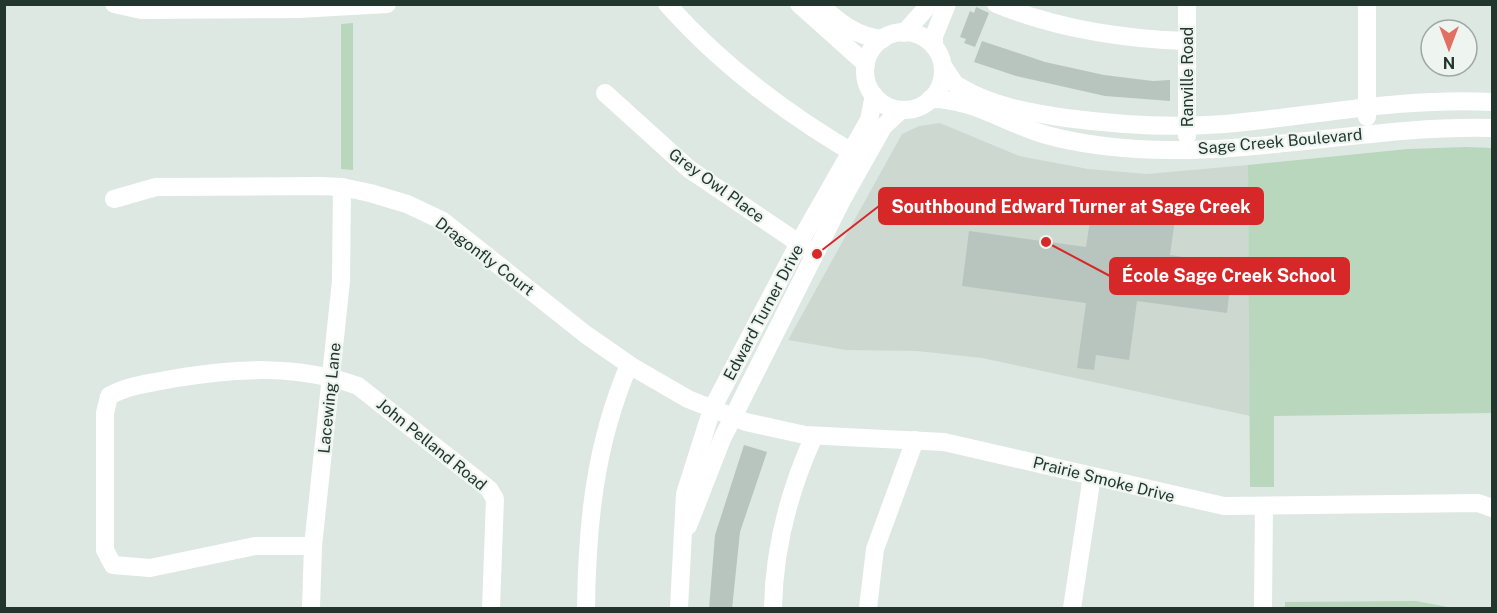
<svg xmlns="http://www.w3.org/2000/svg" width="1497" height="613" viewBox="0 0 1497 613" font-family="'Public Sans',sans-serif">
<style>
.built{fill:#cdd8d1}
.green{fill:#b9d7bd}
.building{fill:#b7c5be}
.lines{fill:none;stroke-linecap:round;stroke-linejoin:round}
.minor{stroke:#fff;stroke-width:18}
.labels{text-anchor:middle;stroke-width:4.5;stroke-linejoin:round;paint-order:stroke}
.street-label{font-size:16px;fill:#22362e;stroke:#eef5f1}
.leader{fill:none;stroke:#d62828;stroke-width:2}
.callout-dot{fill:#d62828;stroke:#eef5f1;stroke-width:2}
.callout{fill:#d62828;stroke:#d62828;stroke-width:2}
.callout-label{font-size:18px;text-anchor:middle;font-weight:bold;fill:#fff}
</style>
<rect width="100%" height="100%" fill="#dee8e2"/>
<path class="built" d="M 940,123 L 1019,156 L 1088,169 L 1147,174 L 1248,165 L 1250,416 L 982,358 L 917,351 L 846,350 L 788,340 L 902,134 L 919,126 Z"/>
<g class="green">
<path d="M 353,23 L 353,170 L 341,169 L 341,24 Z"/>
<path d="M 1466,147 L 1492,148 L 1492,413 L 1274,416 L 1274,487 L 1250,487 L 1248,165 L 1408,149 Z"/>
<path d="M 1416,601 L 1453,608 L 1285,608 L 1285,602 Z"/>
</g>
<g class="building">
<path d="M 976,7 L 989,13 L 975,47 L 964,43 L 966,39 L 960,37 L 970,11 L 974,13 Z"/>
<path d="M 982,41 L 1045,62 L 1104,75 L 1153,81 L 1170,80 L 1170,101 L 1105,96 L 1016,76 L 974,62 Z"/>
<path d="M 1094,194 L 1177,205 L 1170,255 L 1218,262 L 1216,276 L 1231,278 L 1227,313 L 1137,301 L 1129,360 L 1096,355 L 1094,370 L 1077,368 L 1086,303 L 962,286 L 969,231 L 1086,247 Z"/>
<path d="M 744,445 L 767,452 L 740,532 L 732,609 L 709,609 L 715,535 Z"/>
</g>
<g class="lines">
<g class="minor">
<path d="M 114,4 L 141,10 L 299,9 L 387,4"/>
<path d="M 667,4 C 724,68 789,116 862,158"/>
<path d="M 799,4 L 866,64"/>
<path d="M 819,4 C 839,22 856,37 883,39"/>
<path d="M 996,4 C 1058,29 1121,39 1187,41"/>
<path d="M 1187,4 L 1187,136"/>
<path d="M 1367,4 L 1367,117"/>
<circle cx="904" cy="71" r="39"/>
<path d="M 904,33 L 930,4"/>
<path d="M 934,46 L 934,36 L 947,4"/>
<path d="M 943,66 L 955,84 L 962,88 C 992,106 1032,113 1066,118 C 1119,125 1173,128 1225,124 C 1315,116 1402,97 1492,102"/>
<path d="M 605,93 L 689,169 L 806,248"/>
<path d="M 930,99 C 970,98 1006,123 1043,134 C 1074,143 1106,147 1137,149 C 1257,156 1373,125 1492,128"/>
<path d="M 114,199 L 156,187 L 320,186 L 342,187 L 370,193 L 407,204 L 443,221 L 585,334 L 631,366 L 688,399 L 746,422 L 805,435 L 944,442 L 1224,506 L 1478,503 L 1492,508"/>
<path d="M 688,526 L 722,439 L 843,198 L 883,127 L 901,110"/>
<path d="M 313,546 L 255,546 L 150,568 L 113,565 L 105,550 L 105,413 L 109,396 C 129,385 150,383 171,379 C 234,368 297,364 358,386 L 489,489 L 495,499 L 491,608"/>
<path d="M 311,608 L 313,546 L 341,281 L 342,187"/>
<path d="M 586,608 C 587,524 595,444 629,365"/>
<path d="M 679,608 L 685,494 L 712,409 L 799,243 L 869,120 L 874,95"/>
<path d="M 773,608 C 774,548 789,491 814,436"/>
<path d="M 868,608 L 875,549 L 915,440"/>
<path d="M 1072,608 L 1092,476"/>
<path d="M 1263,608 L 1264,506"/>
</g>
</g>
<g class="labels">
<g class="street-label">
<text transform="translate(1187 77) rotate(-90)" y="6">Ranville Road</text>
<text transform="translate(1280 141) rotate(-5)" y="6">Sage Creek Boulevard</text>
<text transform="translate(717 185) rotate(36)" y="6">Grey Owl Place</text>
<text transform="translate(485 256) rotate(37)" y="6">Dragonfly Court</text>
<text transform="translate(763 312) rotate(-62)" y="6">Edward Turner Drive</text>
<text transform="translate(329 398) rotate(-84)" y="6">Lacewing Lane</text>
<text transform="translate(432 444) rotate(39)" y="6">John Pelland Road</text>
<text transform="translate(1104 479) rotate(14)" y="6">Prairie Smoke Drive</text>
</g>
</g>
<path class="leader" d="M817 254L879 206M1046 242L1110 276"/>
<g class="callout-dot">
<circle cx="817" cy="254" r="6"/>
<circle cx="1046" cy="242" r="6"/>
</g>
<g class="callout">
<rect x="879" y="188" width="384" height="36" rx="6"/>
<rect x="1110" y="258" width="239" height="36" rx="6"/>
</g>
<g class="callout-label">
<text x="1071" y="213">Southbound Edward Turner at Sage Creek</text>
<text x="1229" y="282">École Sage Creek School</text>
</g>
<rect width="1497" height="613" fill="none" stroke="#22362e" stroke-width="12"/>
<g transform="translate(1449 48) rotate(180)"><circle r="28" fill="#eef5f1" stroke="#9ca9a3" stroke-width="1.5"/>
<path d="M0-4.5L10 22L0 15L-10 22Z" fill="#e27062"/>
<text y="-9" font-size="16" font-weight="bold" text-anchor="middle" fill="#22362e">N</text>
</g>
</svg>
